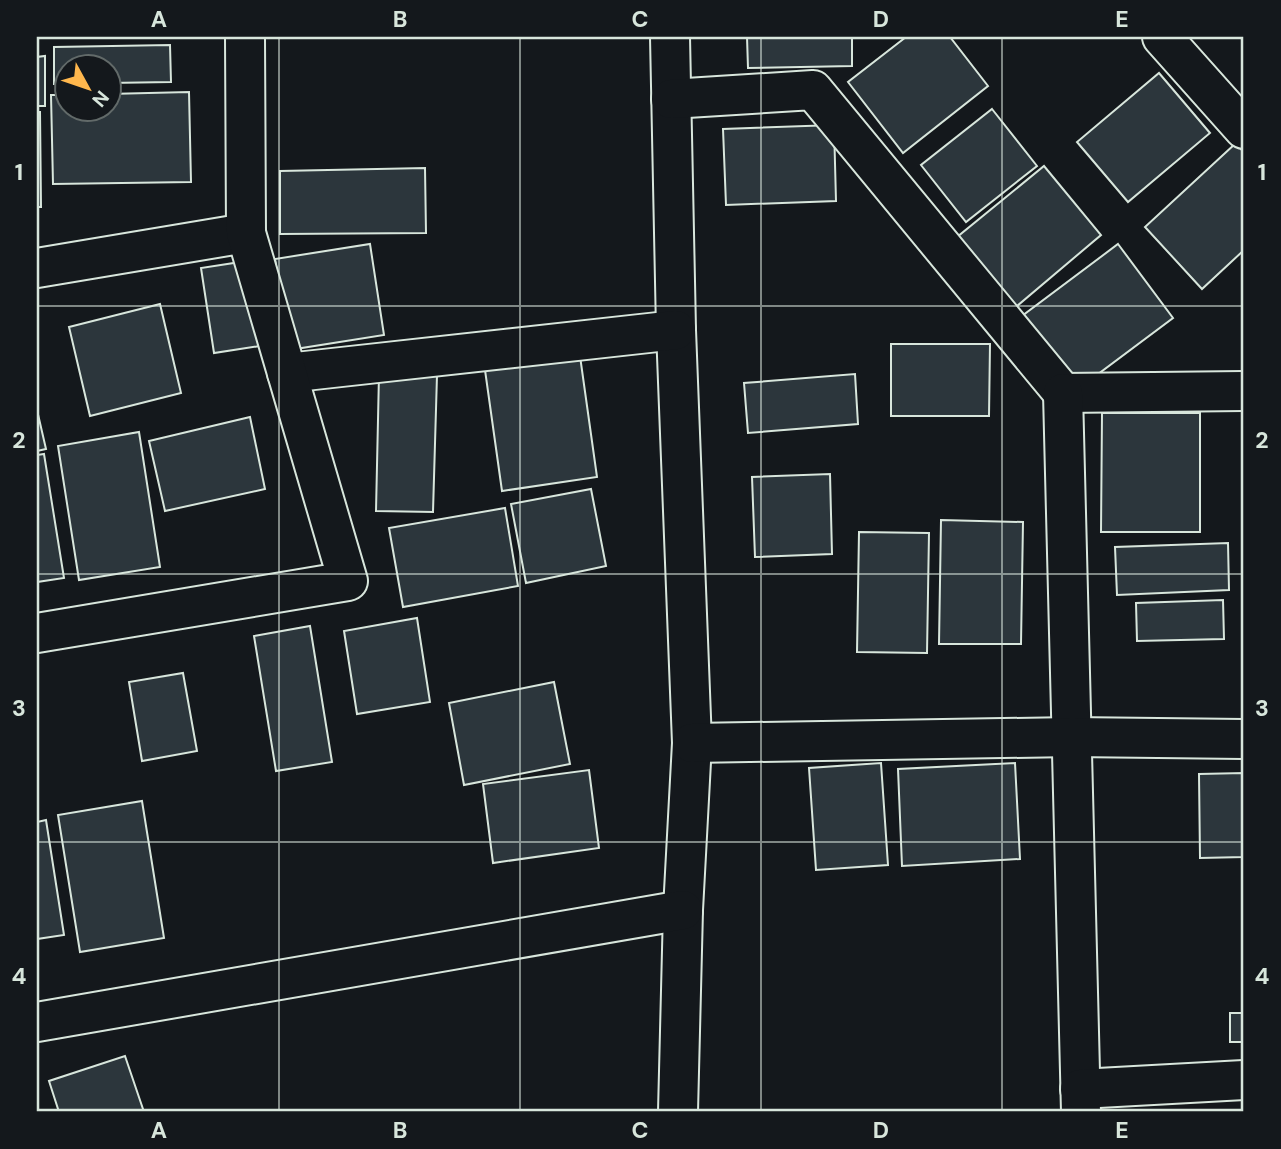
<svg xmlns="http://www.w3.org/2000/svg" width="1281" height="1149" viewBox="0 0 1281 1149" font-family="'DM Sans',sans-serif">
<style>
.building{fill:#2c363c;stroke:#d8e6dc;stroke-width:2}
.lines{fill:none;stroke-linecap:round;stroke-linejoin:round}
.street-casing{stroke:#d8e6dc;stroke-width:42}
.street{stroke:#14181c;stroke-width:38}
.grid{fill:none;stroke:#d8e6dc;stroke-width:2;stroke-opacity:0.55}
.neatline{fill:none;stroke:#d8e6dc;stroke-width:2.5}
.grid-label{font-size:23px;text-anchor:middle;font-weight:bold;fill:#d8e6dc}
</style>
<rect width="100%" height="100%" fill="#14181c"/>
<g class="building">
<path d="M 747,37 L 852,37 L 852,66 L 748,68 Z"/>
<path d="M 906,37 L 950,37 L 988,86 L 903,153 L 848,82 Z"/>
<path d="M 170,45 L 171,82 L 108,83 L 108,66 L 66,66 L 66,84 L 54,84 L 54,47 Z"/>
<path d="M 45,56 L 45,106 L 37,106 L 37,57 Z"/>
<path d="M 1159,73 L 1210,133 L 1128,202 L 1077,142 Z"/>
<path d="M 189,92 L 191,182 L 53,184 L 51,95 L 66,95 L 66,108 L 108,108 L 108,94 Z"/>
<path d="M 992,109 L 1037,166 L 966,222 L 921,165 Z"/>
<path d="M 37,112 L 40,112 L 41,207 L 37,207 Z"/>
<path d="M 834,125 L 836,201 L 726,205 L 723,129 Z"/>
<path d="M 1236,143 L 1244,153 L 1244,250 L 1202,289 L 1145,227 Z"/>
<path d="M 1044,166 L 1101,235 L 1010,312 L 951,242 Z"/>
<path d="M 425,168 L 426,233 L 280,234 L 280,171 Z"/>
<path d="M 370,244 L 384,335 L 289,350 L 275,259 Z"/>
<path d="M 1118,244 L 1173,318 L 1078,389 L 1022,316 Z"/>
<path d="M 247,261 L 260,346 L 214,353 L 201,268 Z"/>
<path d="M 160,304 L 181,393 L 90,416 L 69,327 Z"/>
<path d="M 891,344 L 990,344 L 989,416 L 891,416 Z"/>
<path d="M 580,356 L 597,477 L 502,491 L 485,370 Z"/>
<path d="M 379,374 L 437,375 L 433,512 L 376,511 Z"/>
<path d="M 855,374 L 858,424 L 748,433 L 744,383 Z"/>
<path d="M 37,410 L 46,449 L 37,451 Z"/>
<path d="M 1102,413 L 1200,413 L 1200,532 L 1101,532 Z"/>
<path d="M 250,417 L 265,489 L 165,511 L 149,441 Z"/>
<path d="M 139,432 L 160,567 L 79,580 L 58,446 Z"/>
<path d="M 44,454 L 64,578 L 37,582 L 37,455 Z"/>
<path d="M 830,474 L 832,554 L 755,557 L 752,477 Z"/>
<path d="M 591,489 L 606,566 L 526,583 L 511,504 Z"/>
<path d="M 505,508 L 518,586 L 403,607 L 389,528 Z"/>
<path d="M 941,520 L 1023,522 L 1021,644 L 939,644 Z"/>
<path d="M 859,532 L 929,533 L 927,653 L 857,652 Z"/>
<path d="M 1228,543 L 1229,590 L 1117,595 L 1115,547 Z"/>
<path d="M 1223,600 L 1224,639 L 1137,641 L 1136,603 Z"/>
<path d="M 417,618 L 430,702 L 357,714 L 344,631 Z"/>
<path d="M 310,626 L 332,762 L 276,771 L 254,636 Z"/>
<path d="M 183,673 L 197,751 L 142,761 L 129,682 Z"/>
<path d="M 554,682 L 570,764 L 464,785 L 449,703 Z"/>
<path d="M 881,763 L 888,865 L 816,870 L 809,768 Z"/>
<path d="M 1015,763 L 1020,859 L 902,866 L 898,769 Z"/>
<path d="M 589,770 L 599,848 L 493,863 L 483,784 Z"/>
<path d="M 1244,773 L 1244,857 L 1200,858 L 1199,774 Z"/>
<path d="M 142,801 L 164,938 L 80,952 L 58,815 Z"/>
<path d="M 46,820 L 64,935 L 37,939 L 37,822 Z"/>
<rect x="1230" y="1013" width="14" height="29"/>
<path d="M 125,1056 L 144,1112 L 59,1112 L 49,1081 Z"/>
</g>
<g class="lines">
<defs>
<g id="street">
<path d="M 670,37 L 676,330 L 692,743 L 683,910 L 678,1112"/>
<path d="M 1162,37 L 1244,129"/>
<path d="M 671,99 L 813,90 L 1063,393 L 1244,391"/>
<path d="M 37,268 L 246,233"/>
<path d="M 287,373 L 676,330"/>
<path d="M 1063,393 L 1081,1112"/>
<path d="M 37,633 L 348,581 L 246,233 L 245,37"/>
<path d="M 692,743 L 1072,737 L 1244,739"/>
<path d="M 37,1022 L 683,910"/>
<path d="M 1080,1089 L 1244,1080"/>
</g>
</defs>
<use href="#street" class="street-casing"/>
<use href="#street" class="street"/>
</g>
<path class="grid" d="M 279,37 L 279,1112M 520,37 L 520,1112M 761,37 L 761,1112M 1002,37 L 1002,1112M 37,306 L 1244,306M 37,574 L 1244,574M 37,842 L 1244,842"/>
<rect width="1281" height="1149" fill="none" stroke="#14181c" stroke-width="77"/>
<g transform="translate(88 88) rotate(130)"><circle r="33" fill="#14181c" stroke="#626a69" stroke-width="2"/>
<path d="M0-5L12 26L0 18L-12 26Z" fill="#ffb74d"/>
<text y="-10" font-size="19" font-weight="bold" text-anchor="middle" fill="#d8e6dc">N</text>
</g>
<rect x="38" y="38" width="1204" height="1072" class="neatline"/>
<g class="grid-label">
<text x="159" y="27">A</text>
<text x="400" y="27">B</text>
<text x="640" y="27">C</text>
<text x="881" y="27">D</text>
<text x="1122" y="27">E</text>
<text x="19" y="180">1</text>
<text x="1262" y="180">1</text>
<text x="19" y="448">2</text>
<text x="1262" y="448">2</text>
<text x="19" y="716">3</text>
<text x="1262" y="716">3</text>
<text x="19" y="984">4</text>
<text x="1262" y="984">4</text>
<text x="159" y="1138">A</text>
<text x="400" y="1138">B</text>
<text x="640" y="1138">C</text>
<text x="881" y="1138">D</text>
<text x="1122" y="1138">E</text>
</g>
</svg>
